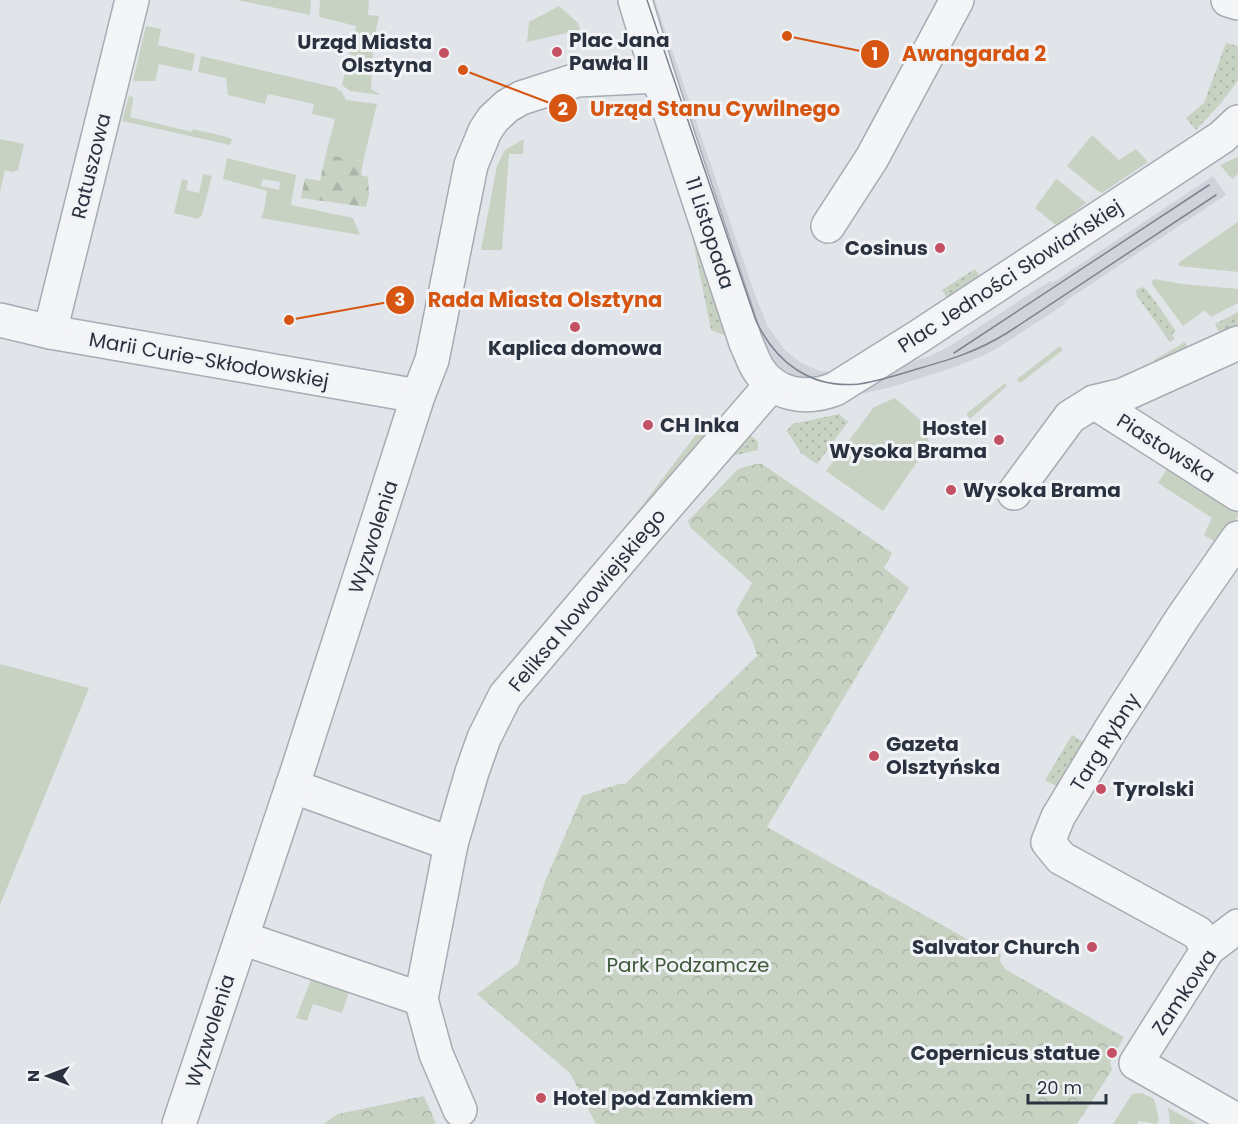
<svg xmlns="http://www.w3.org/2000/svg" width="1238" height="1124" viewBox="0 0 1238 1124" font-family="Poppins,sans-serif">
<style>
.built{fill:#d0d3da}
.grass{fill:#c7d2c3;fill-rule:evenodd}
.forest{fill:url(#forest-firs)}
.park{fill:url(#park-crowns)}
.garden{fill:url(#garden-dots)}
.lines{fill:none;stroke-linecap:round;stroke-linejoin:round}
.minor-casing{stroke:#a7abb3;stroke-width:36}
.minor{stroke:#f4f5f7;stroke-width:33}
.tram{stroke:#7c8491;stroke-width:1.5}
.poi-dot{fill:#c35163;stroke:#f1f3f6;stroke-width:2}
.labels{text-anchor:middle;stroke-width:6;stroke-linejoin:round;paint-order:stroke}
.poi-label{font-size:20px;font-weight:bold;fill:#2b323f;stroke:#f1f3f6;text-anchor:start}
.street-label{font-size:20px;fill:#2b323f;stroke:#f1f3f6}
.park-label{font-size:20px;fill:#405a39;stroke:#f1f3f6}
.leader{fill:none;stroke:#d55511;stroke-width:2}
.callout-dot{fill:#d55511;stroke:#f1f3f6;stroke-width:2}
.mark-label{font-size:18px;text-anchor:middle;font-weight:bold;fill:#fff}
.callout-label{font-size:21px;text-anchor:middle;font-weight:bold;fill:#d55511;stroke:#f1f3f6;stroke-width:6;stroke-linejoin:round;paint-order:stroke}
</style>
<defs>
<pattern id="forest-firs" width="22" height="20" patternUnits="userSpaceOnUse" patternTransform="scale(1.5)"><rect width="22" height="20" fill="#c7d2c3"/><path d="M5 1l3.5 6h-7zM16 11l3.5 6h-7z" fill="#abb5a9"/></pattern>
<pattern id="park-crowns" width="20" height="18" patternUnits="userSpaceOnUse" patternTransform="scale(1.5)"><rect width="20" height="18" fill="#c7d2c3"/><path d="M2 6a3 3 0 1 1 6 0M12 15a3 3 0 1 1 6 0" fill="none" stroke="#abb5a9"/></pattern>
<pattern id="garden-dots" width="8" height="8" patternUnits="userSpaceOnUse" patternTransform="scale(1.5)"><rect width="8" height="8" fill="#c7d2c3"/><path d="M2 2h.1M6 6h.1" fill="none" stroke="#abb5a9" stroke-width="1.8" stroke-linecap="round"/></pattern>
</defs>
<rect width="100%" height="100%" fill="#e1e4e9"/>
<g class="built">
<path d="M 639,0 L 655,0 L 755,295 L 768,327 L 784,349 L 801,363 L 820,371 L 834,372 L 827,378 L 792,379 L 766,362 Z"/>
<path d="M 1213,176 L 1226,195 L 1064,302 L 1065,304 L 1010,340 L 989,353 L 955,367 L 892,387 L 829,401 L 898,366 L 930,356 L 950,346 L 1050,281 L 1052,283 Z"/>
</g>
<g class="grass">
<path d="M 238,0 L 311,0 L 310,15 L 242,1 Z"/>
<path d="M 320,0 L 369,0 L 368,15 L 379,16 L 373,44 L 371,89 L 381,95 L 350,91 L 342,85 L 356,26 L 319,17 Z"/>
<path d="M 559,6 L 578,23 L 580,30 L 527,42 L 529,22 Z"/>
<path d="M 146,26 L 161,29 L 158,45 L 195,54 L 192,71 L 159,64 L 155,81 L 133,81 Z"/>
<path d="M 201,56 L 338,88 L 337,90 L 341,91 L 346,100 L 377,104 L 363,162 L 326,154 L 335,119 L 312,114 L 314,104 L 268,94 L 265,104 L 228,95 L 226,78 L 198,72 Z"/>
<path d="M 129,96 L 133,97 L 133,101 L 130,117 L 192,132 L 193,129 L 227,137 L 232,139 L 230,145 L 122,121 Z"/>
<path d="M 1092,135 L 1119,160 L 1136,149 L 1148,162 L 1102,193 L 1099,191 L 1098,191 L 1067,166 Z"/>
<path d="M 0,139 L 24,144 L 18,170 L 12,172 L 5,170 L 0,192 Z"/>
<path d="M 524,139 L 523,154 L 509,154 L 502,250 L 481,250 L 497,166 L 505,150 Z"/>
<path d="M 1238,157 L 1238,174 L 1232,179 L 1220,165 Z"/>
<path d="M 227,158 L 296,175 L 291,205 L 353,218 L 360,235 L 261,218 L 264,210 L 267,191 L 223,179 ZM 263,179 L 280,182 L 279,190 L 261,186 Z"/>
<path d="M 203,174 L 212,176 L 202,215 L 198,219 L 174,213 L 182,179 L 188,181 L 186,190 L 199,193 Z"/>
<path d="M 1056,179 L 1058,180 L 1086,203 L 1057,226 L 1035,208 Z"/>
<path d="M 1238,222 L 1238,272 L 1179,266 L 1179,263 L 1181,261 Z"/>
<path d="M 1154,279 L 1182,284 L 1238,289 L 1238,303 L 1211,317 L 1205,310 L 1183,326 L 1152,284 L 1152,281 Z"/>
<path d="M 1185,342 L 1188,349 L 1156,364 L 1154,360 Z"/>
<path d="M 1060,346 L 1063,350 L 1020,383 L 1017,379 Z"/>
<path d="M 1005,383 L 1007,386 L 970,419 L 966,414 Z"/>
<path d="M 895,398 L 927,426 L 929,445 L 883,511 L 826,471 L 874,407 Z"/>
<path d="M 708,419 L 724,421 L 628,528 L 631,520 Z"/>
<path d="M 1174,458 L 1238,499 L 1238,516 L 1222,546 L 1204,535 L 1212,518 L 1158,483 Z"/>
<path d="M 0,664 L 89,688 L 0,905 Z"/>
<path d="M 313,978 L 349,992 L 342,1013 L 313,1004 L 307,1021 L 296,1018 L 310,982 Z"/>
<path d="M 1142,1093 L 1154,1099 L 1159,1119 L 1157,1124 L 1138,1121 L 1138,1124 L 1113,1124 L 1132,1094 Z"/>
<path d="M 1168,1108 L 1197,1124 L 1170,1124 Z"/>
</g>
<path class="forest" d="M 326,154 L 363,162 L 361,175 L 368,177 L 369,195 L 366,207 L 301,198 L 305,178 L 320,181 Z"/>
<g class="park">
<path d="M 756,464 L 762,464 L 892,553 L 884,568 L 909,588 L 767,827 L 983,948 L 1001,954 L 1000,961 L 1005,969 L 1124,1037 L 1110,1062 L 1112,1070 L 1077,1124 L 596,1124 L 570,1073 L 477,994 L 518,964 L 546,879 L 582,796 L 619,784 L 625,784 L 757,656 L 753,642 L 736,611 L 752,583 L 691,528 L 688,521 L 738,469 Z"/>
<path d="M 424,1096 L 436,1124 L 323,1124 L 338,1114 Z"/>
</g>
<g class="garden">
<path d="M 1226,43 L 1238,46 L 1238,80 L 1222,102 L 1196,130 L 1186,118 L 1204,103 Z"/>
<path d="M 699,228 L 734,339 L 711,330 L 691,231 Z"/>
<path d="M 975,269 L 980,276 L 947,298 L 942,290 Z"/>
<path d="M 1143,287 L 1147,290 L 1176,331 L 1172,334 L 1175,339 L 1170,342 L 1137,296 L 1136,290 Z"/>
<path d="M 1238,312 L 1238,327 L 1221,336 L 1215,324 Z"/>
<path d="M 839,414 L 848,422 L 817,464 L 801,453 L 787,431 L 792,424 Z"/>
<path d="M 747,432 L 758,442 L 758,450 L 732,456 Z"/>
<path d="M 1072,735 L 1087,744 L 1061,789 L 1045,780 Z"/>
</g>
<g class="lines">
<defs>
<g id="minor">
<path d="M 635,0 L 658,76 L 746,343 C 750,351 753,361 758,369 C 775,396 807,400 835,389 L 918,337 L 1169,172 L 1222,137 L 1238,122"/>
<path d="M 1228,0 L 1238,3"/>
<path d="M 828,226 L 872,158 L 957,0"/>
<path d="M 0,320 L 50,332 L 418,396"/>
<path d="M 50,332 L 132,0"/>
<path d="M 1094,402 L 1238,494"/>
<path d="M 1014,493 L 1070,417 L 1094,402 L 1123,395 L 1238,343"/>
<path d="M 292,786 L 451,844"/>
<path d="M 1238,926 L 1208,949 L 1136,1063 L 1238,1121"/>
<path d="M 242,938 L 421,999"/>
<path d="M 1208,949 L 1198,933 L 1061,858 L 1048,842 L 1058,817 L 1111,729 L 1183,617 L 1238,538"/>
<path d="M 460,1110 L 436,1054 L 421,999 L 451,844 L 472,772 L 484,738 L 505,696 L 638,539 L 772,384"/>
<path d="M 179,1124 L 298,769 L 418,396 L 432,360 L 471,165 L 485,131 L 493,119 L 507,106 L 521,98 L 577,80 L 658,76"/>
</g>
</defs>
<use href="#minor" class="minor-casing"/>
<use href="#minor" class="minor"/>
<g class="tram">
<path d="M 647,0 L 756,321 C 776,362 810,389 859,384 C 879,381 898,375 917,369 C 952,359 976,352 1007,333 L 1216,195"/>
<path d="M 954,353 L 1209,185"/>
</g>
</g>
<g class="poi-dot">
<circle cx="557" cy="52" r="6"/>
<circle cx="444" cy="53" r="6"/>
<circle cx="940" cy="248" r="6"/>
<circle cx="575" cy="327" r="6"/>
<circle cx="648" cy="425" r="6"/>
<circle cx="999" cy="440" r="6"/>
<circle cx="951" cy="490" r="6"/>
<circle cx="874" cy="756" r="6"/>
<circle cx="1101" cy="789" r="6"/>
<circle cx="1092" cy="947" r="6"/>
<circle cx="1112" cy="1053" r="6"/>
<circle cx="541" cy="1098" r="6"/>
</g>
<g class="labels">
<g class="poi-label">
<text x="569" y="47">Plac Jana<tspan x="569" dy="23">Pawła II</tspan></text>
<text x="432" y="49" text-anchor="end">Urząd Miasta<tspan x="432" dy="23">Olsztyna</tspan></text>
<text x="928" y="255" text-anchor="end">Cosinus</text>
<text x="575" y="355" text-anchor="middle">Kaplica domowa</text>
<text x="660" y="432">CH Inka</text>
<text x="987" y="435" text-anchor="end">Hostel<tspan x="987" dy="23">Wysoka Brama</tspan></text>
<text x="963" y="497">Wysoka Brama</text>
<text x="886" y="751">Gazeta<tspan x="886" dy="23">Olsztyńska</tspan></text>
<text x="1113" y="796">Tyrolski</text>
<text x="1080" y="954" text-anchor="end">Salvator Church</text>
<text x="1100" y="1060" text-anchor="end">Copernicus statue</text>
<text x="553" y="1105">Hotel pod Zamkiem</text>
</g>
<g class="street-label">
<text transform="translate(91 166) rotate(-76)" y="7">Ratuszowa</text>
<text transform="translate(710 233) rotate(72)" y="7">11 Listopada</text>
<text transform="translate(1010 276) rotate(-33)" y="7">Plac Jedności Słowiańskiej</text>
<text transform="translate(209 360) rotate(10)" y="7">Marii Curie-Skłodowskiej</text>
<text transform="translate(1166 448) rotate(32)" y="7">Piastowska</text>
<text transform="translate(373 537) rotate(-72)" y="7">Wyzwolenia</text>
<text transform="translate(587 600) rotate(-50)" y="7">Feliksa Nowowiejskiego</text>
<text transform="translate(1105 742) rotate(-58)" y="7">Targ Rybny</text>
<text transform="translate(1184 992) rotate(-56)" y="7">Zamkowa</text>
<text transform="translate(210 1031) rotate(-72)" y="7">Wyzwolenia</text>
</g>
<g class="park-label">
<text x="688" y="972">Park Podzamcze</text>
</g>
</g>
<path class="leader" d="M787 36L875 54M463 70L563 108M289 320L400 300"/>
<g class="callout-dot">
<circle cx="787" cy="36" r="6"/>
<circle cx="463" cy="70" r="6"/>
<circle cx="289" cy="320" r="6"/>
<circle cx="875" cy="54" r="15"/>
<circle cx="563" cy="108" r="15"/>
<circle cx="400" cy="300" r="15"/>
</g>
<g class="mark-label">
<text x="875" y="60">1</text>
<text x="563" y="115">2</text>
<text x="400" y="306">3</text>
</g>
<g class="callout-label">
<text x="974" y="61">Awangarda 2</text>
<text x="715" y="116">Urząd Stanu Cywilnego</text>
<text x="545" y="307">Rada Miasta Olsztyna</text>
</g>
<g transform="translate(48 1076) rotate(270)" stroke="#f1f3f6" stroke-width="4.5" paint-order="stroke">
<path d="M0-4.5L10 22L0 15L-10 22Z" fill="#2b323f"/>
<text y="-9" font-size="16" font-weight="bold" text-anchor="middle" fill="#2b323f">N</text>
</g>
<path d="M1028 1094v9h78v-9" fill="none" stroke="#2b323f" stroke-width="3"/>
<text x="1037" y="1094" font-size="18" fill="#2b323f" stroke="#f1f3f6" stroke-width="4.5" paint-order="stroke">20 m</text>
</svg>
